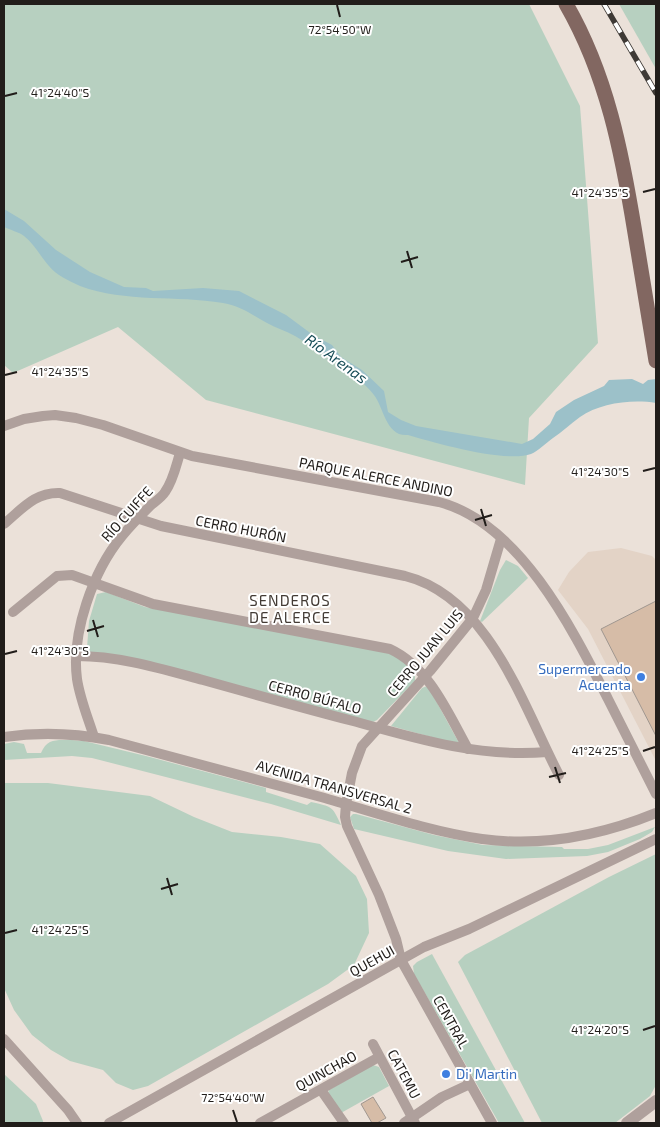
<svg xmlns="http://www.w3.org/2000/svg" width="660" height="1127" viewBox="0 0 660 1127" font-family="'Exo 2',sans-serif">
<style>
.built{fill:#e3d3c6}
.green{fill:#b7d0c0}
.water{fill:#9cc1c9}
.building{fill:#d6bca7;stroke:#a09790}
.lines{fill:none;stroke-linecap:round;stroke-linejoin:round}
.minor{stroke:#afa09c;stroke-width:10}
.tertiary{stroke:#afa09c;stroke-width:12}
.primary{stroke:#826761;stroke-width:15}
.rail-casing{stroke:#3e3935;stroke-width:5.5}
.rail{stroke:#fff;stroke-width:4;stroke-dasharray:11;stroke-linecap:butt}
.ticks{fill:none;stroke:#211d1a;stroke-width:2}
.shop-dot{fill:#3f7fe0;stroke:#fff;stroke-width:2}
.labels{text-anchor:middle;stroke-width:4;stroke-linejoin:round;paint-order:stroke}
.street-label{font-size:14px;fill:#211d1a;stroke:#fff}
.shop-label{font-size:14px;fill:#366cbe;stroke:#fff;text-anchor:end}
.water-label{font-size:15px;font-style:italic;fill:#164c56;stroke:#fff}
.neighbourhood-label{font-size:15px;letter-spacing:1px;fill:#433b35;stroke:#fff}
.ticks-label{font-size:12px;text-anchor:middle;fill:#211d1a;stroke:#fff;stroke-width:4;stroke-linejoin:round;paint-order:stroke}
</style>
<rect width="100%" height="100%" fill="#ebe1d9"/>
<path class="built" d="M 621,548 L 652,556 L 656,560 L 656,761 L 588,629 L 558,590 L 569,572 L 588,552 Z"/>
<g class="green">
<path d="M 4,4 L 529,4 L 580,106 L 598,343 L 529,418 L 525,485 L 206,400 L 118,327 L 13,373 L 4,365 Z"/>
<path d="M 619,4 L 656,4 L 656,69 Z"/>
<path d="M 506,560 L 518,566 L 528,578 L 482,622 L 480,621 L 500,570 Z"/>
<path d="M 106,592 L 145,607 L 386,651 L 395,655 L 415,671 L 415,681 L 377,720 L 373,722 L 91,653 L 88,651 L 87,648 L 89,621 L 97,594 Z"/>
<path d="M 427,686 L 429,688 L 459,743 L 453,743 L 391,726 L 422,688 Z"/>
<path d="M 71,740 L 84,741 L 146,756 L 266,788 L 266,792 L 307,805 L 311,802 C 332,807 332,805 341,825 L 271,804 L 92,758 L 72,756 L 4,760 L 4,744 L 14,742 L 24,744 L 27,753 L 41,753 C 47,738 57,740 71,740 Z"/>
<path d="M 4,783 L 48,783 L 150,796 L 194,817 L 232,832 L 281,837 L 320,844 L 356,876 L 367,899 L 369,933 L 354,965 L 328,984 L 148,1086 L 133,1090 L 116,1083 L 103,1070 L 70,1061 L 51,1050 L 32,1035 L 14,1010 L 4,988 Z"/>
<path d="M 353,814 L 356,814 L 434,835 L 483,845 L 562,847 L 564,849 L 588,849 L 608,845 L 655,827 L 652,832 L 640,839 L 608,852 L 587,856 L 506,859 L 448,851 L 354,829 L 350,817 Z"/>
<path d="M 656,854 L 656,1085 L 650,1096 L 615,1123 L 542,1123 L 458,962 L 465,955 L 609,877 Z"/>
<path d="M 432,954 L 525,1123 L 499,1123 L 414,974 L 413,966 L 417,962 Z"/>
<path d="M 373,1065 L 379,1067 L 389,1086 L 341,1113 L 328,1093 L 329,1090 Z"/>
<path d="M 4,1074 L 36,1104 L 43,1121 L 43,1123 L 4,1123 Z"/>
</g>
<path class="water" d="M 4,209 L 24,221 L 56,250 L 90,272 L 124,287 L 146,288 L 153,291 L 203,288 L 239,291 L 286,315 L 313,335 L 332,345 L 341,357 L 362,370 L 384,391 L 388,412 L 401,420 L 416,426 L 522,444 L 533,439 L 550,424 L 556,412 L 574,400 L 604,386 L 609,380 L 632,379 L 643,384 L 648,380 L 656,379 L 656,403 C 632,399 600,403 580,417 C 570,424 562,432 553,438 C 546,443 538,451 531,454 C 505,463 435,443 408,435 C 386,437 384,408 374,395 C 357,373 319,350 295,336 C 286,331 276,328 267,323 C 252,315 241,306 223,303 C 176,295 126,303 80,286 C 69,281 56,275 49,266 C 41,257 34,244 24,236 C 19,232 10,230 4,227 Z"/>
<g class="building">
<path d="M 656,601 L 656,736 L 601,629 Z"/>
<path d="M 373,1097 L 386,1118 L 377,1123 L 372,1123 L 361,1104 Z"/>
</g>
<g class="lines">
<g class="minor">
<path d="M 4,426 L 24,419 L 43,416 L 55,415 L 76,418 L 103,425 L 192,456 L 439,502 C 520,523 573,630 608,699 C 624,731 640,762 656,794"/>
<path d="M 4,524 C 22,509 35,492 60,493 L 161,526 L 405,576 C 489,597 523,706 559,775"/>
<path d="M 13,612 L 57,576 L 72,575 L 153,604 L 390,649 C 429,667 448,713 468,749"/>
<path d="M 77,656 C 120,656 162,669 203,680 C 253,694 303,708 353,721 C 417,739 481,758 547,752"/>
<path d="M 4,737 C 39,732 74,733 109,740 C 179,759 250,778 321,797 C 374,812 427,831 482,839 C 541,847 602,835 656,813"/>
<path d="M 94,737 C 88,718 80,699 77,679 C 71,633 93,571 122,536 C 131,525 141,515 151,505 C 156,501 162,497 165,492 C 173,481 176,466 180,453"/>
<path d="M 4,1039 L 68,1110 L 77,1123"/>
<path d="M 373,1044 L 415,1123"/>
<path d="M 321,1090 L 344,1123"/>
<path d="M 109,1123 L 424,947 L 469,929 L 656,839"/>
<path d="M 260,1123 L 379,1057"/>
<path d="M 404,1123 L 442,1097 L 470,1084"/>
<path d="M 492,1123 L 401,960 L 396,939 L 379,895 L 347,826 L 345,817 L 346,804 L 352,773 L 362,746 L 430,671 L 473,618 L 486,590 L 501,539"/>
</g>
<path class="tertiary" d="M 627,1123 L 656,1101"/>
<path class="primary" d="M 566,4 C 607,75 622,153 635,233 C 642,276 649,319 656,361"/>
<defs>
<path id="rail" d="M 604,4 L 656,93"/>
</defs>
<use href="#rail" class="rail-casing"/>
<use href="#rail" class="rail"/>
</g>
<path class="ticks" d="M 337,5 L 340,17M 5,96 L 17,93M 643,192 L 655,189M 407,251 L 412,268M 401,262 L 418,257M 5,375 L 17,372M 643,471 L 655,468M 481,509 L 486,526M 475,520 L 492,515M 93,620 L 98,637M 87,631 L 104,626M 5,654 L 17,651M 643,751 L 655,747M 555,767 L 560,783M 549,777 L 566,773M 167,878 L 172,895M 161,889 L 178,884M 5,933 L 17,930M 643,1030 L 655,1026M 233,1110 L 237,1122"/>
<g class="shop-dot">
<circle cx="641" cy="677" r="5"/>
<circle cx="446" cy="1074" r="5"/>
</g>
<g class="labels">
<g class="street-label">
<text transform="translate(376 477) rotate(11)" y="5">PARQUE ALERCE ANDINO</text>
<text transform="translate(127 514) rotate(-48)" y="5">RÍO CUIFFE</text>
<text transform="translate(241 529) rotate(11)" y="5">CERRO HURÓN</text>
<text transform="translate(425 653) rotate(-50)" y="5">CERRO JUAN LUIS</text>
<text transform="translate(315 697) rotate(15)" y="5">CERRO BÚFALO</text>
<text transform="translate(334 787) rotate(16)" y="5">AVENIDA TRANSVERSAL 2</text>
<text transform="translate(372 961) rotate(-29)" y="5">QUEHUI</text>
<text transform="translate(451 1022) rotate(61)" y="5">CENTRAL</text>
<text transform="translate(326 1071) rotate(-29)" y="5">QUINCHAO</text>
<text transform="translate(404 1074) rotate(62)" y="5">CATEMU</text>
</g>
<g class="shop-label">
<text x="631" y="674">Supermercado<tspan x="631" dy="16">Acuenta</tspan></text>
<text x="456" y="1079" text-anchor="start">Di' Martin</text>
</g>
<g class="water-label">
<text transform="translate(336 359) rotate(36)" y="5">Río Arenas</text>
</g>
<g class="neighbourhood-label">
<text x="290" y="606">SENDEROS<tspan x="290" dy="17">DE ALERCE</tspan></text>
</g>
</g>
<g class="ticks-label">
<text x="340" y="34">72°54'50"W</text>
<text x="60" y="97">41°24'40"S</text>
<text x="600" y="197">41°24'35"S</text>
<text x="60" y="376">41°24'35"S</text>
<text x="600" y="476">41°24'30"S</text>
<text x="60" y="655">41°24'30"S</text>
<text x="600" y="755">41°24'25"S</text>
<text x="60" y="934">41°24'25"S</text>
<text x="600" y="1034">41°24'20"S</text>
<text x="233" y="1102">72°54'40"W</text>
</g>
<rect width="660" height="1127" fill="none" stroke="#211d1a" stroke-width="10"/>
</svg>
